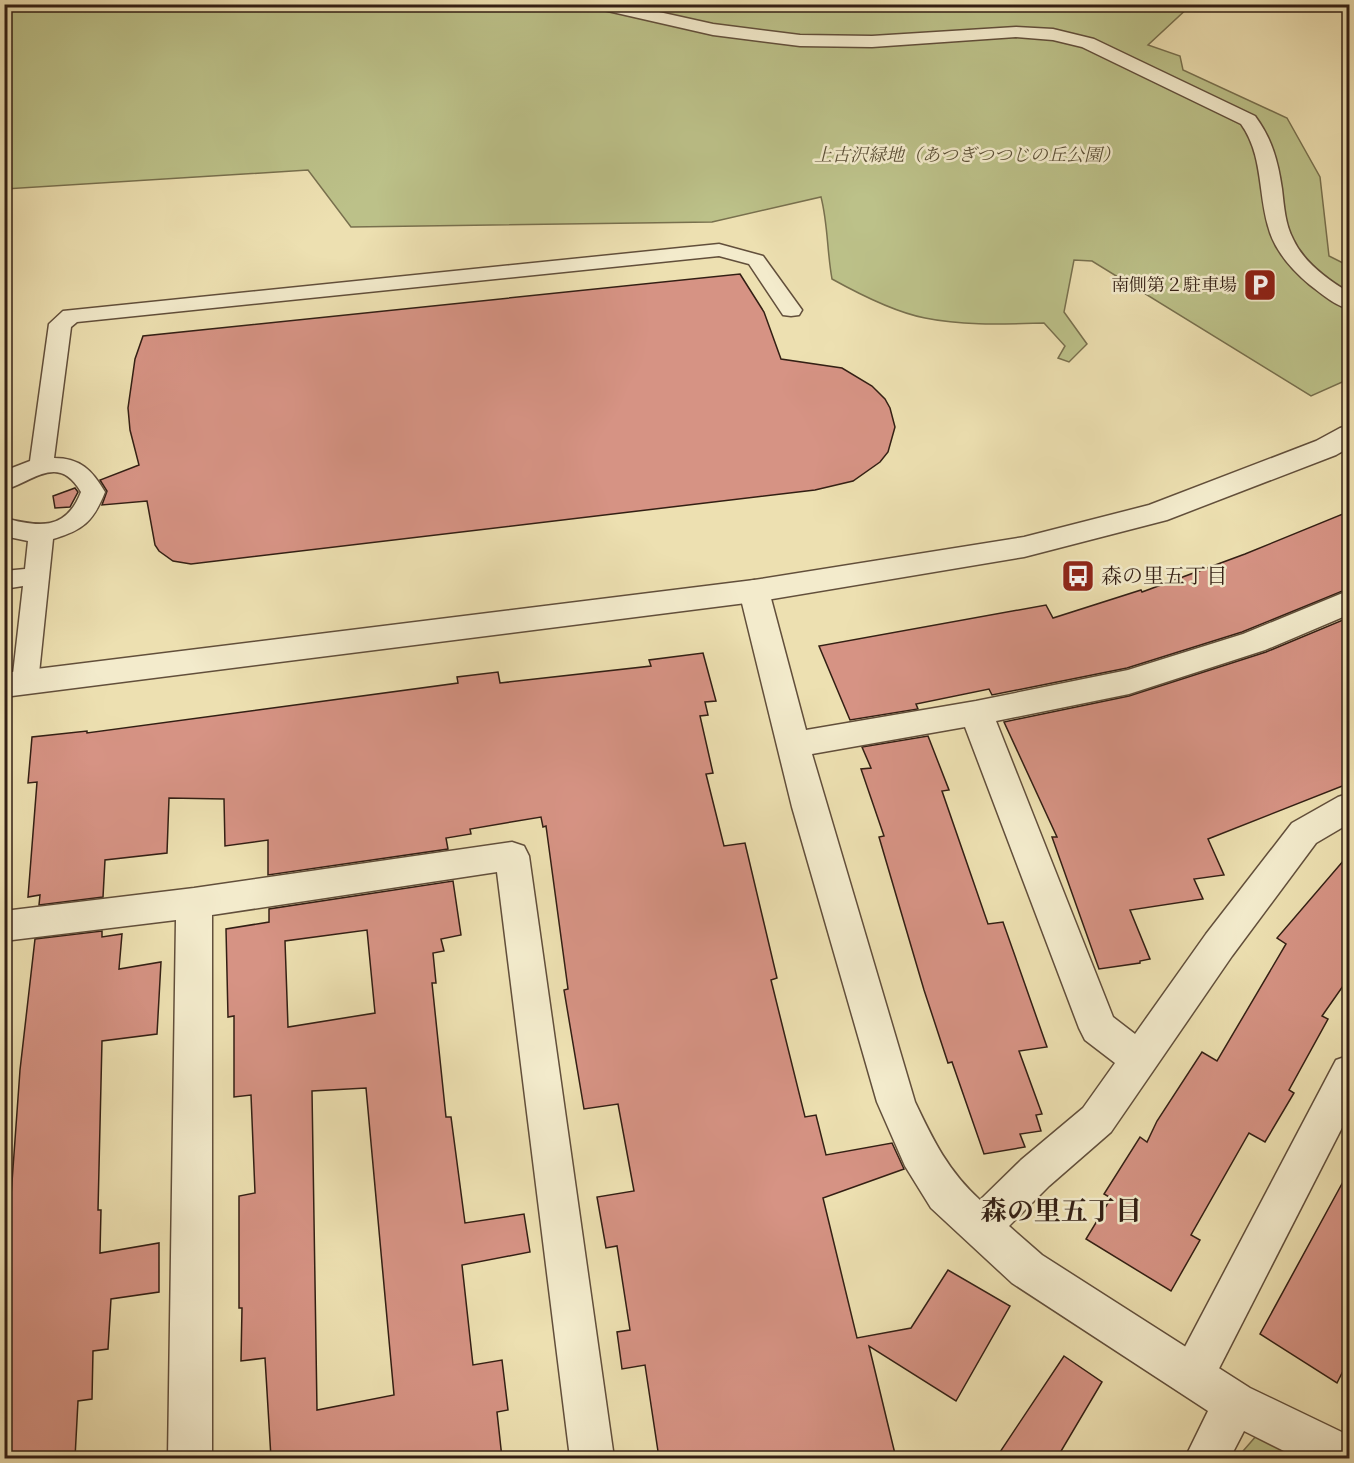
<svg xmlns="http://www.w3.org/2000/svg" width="1354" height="1463" viewBox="0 0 1354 1463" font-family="Vollkorn,'Noto Serif JP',serif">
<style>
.green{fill:#bcc189;stroke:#78704e;stroke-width:1.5}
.building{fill:#d69384;stroke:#331f14;stroke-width:1.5;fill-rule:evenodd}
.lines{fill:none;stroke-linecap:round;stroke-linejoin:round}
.service-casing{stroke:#624f3b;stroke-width:3}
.pedestrian-casing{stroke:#624f3b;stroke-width:3}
.minor-casing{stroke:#624f3b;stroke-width:3}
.tertiary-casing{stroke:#624f3b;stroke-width:3}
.service{fill:#f3ebcc;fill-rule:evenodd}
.pedestrian{fill:#f3ebcc;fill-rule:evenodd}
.minor{fill:#f3ebcc;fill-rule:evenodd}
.tertiary{fill:#f3ebcc;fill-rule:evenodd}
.labels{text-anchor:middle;stroke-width:5;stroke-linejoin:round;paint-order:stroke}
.far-park-label{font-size:18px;font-style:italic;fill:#5c5037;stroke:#f3ebcc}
.far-poi-label{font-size:18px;fill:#331f14;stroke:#f3ebcc;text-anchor:end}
.poi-label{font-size:21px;fill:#331f14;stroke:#f3ebcc;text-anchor:start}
.near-neighbourhood-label{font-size:27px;font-weight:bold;fill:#331f14;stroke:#f3ebcc}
</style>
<rect width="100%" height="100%" fill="#ede0b1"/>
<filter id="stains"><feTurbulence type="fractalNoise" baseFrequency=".00333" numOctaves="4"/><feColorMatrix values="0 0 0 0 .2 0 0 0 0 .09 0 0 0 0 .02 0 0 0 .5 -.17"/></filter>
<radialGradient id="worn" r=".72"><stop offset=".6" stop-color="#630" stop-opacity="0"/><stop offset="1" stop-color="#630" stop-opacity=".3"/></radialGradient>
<g class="green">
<path d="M 5,5 L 1191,5 L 1148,45 L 1180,56 L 1183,70 L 1287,118 L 1320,177 L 1329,256 L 1349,266 L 1349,379 L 1311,396 L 1092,261 L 1074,260 L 1064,312 L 1087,344 L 1069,362 L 1058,358 L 1065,346 L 1044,323 C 1004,324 964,326 925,318 C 894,312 859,294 832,279 C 827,252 828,224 821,197 L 712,222 L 351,227 L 308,170 L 5,189 Z"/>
<path d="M 1257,1435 L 1298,1458 L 1237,1458 Z"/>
</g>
<g class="building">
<path d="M 740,274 L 764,312 L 781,359 L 842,368 L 872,386 L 885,399 L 890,408 L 895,427 L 888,452 L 880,462 L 853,481 L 815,490 L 191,564 L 173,561 L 159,551 L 155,545 L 147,501 L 102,505 L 107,491 L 100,480 L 139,465 L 130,430 L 128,408 L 135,359 L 143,336 Z"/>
<path d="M 75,488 L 78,492 L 70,507 L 55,508 L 53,496 Z"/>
<path d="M 1350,511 L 1350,588 L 1242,632 L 1127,668 L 992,695 L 989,689 L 916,704 L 918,709 L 850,720 L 819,646 L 1046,605 L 1053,618 L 1141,590 L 1142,592 L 1245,554 Z"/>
<path d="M 1350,617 L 1350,783 L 1208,839 L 1224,875 L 1194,879 L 1203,899 L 1130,910 L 1150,959 L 1140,961 L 1140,963 L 1099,969 L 1052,837 L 1057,837 L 1004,722 L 1129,696 L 1266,652 Z"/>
<path d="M 703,653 L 716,701 L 705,702 L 708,715 L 700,716 L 713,773 L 706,774 L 724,846 L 745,843 L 777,978 L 771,980 L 805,1117 L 816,1115 L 826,1155 L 892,1143 L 904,1169 L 823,1198 L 857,1338 L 911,1328 L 948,1270 L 1010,1306 L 956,1401 L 869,1346 L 896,1458 L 659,1458 L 645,1365 L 622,1369 L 617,1332 L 630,1330 L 617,1246 L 606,1248 L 597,1197 L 634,1191 L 618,1104 L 584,1109 L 564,990 L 568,989 L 546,826 L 543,827 L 541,817 L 470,829 L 471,834 L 446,838 L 448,849 L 268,875 L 268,840 L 225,846 L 224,799 L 169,798 L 167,853 L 105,860 L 103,897 L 39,905 L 40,895 L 28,897 L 37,782 L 28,783 L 32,737 L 87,731 L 87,733 L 458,683 L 457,677 L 498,672 L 500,683 L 651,666 L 649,660 Z"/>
<path d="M 928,736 L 949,790 L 942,791 L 988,924 L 1003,922 L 1047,1047 L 1019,1051 L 1042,1114 L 1036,1115 L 1041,1131 L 1020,1134 L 1025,1147 L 984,1154 L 952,1062 L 948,1063 L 924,990 L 879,837 L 884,836 L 861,769 L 871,768 L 862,747 Z"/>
<path d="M 1350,853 L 1350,976 L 1322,1016 L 1328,1019 L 1289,1090 L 1294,1093 L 1265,1142 L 1249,1133 L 1191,1235 L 1200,1240 L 1171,1291 L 1086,1239 L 1111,1198 L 1104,1194 L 1140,1137 L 1147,1142 L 1157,1121 L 1202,1052 L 1217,1061 L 1286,944 L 1277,938 Z"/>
<path d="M 453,881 L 461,935 L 441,939 L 444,951 L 433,953 L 436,983 L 432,983 L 446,1117 L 451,1117 L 465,1223 L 524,1214 L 530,1252 L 462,1265 L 473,1365 L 502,1360 L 508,1410 L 497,1412 L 502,1458 L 271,1458 L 265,1358 L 241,1361 L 242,1308 L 239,1308 L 239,1196 L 255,1193 L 251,1095 L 234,1097 L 234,1016 L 228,1017 L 226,929 L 269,922 L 269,909 ZM 367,930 L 375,1013 L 288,1027 L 285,941 ZM 366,1088 L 394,1395 L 317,1410 L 312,1091 Z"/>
<path d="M 102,931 L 102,937 L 122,934 L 119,969 L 161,962 L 157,1034 L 102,1041 L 98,1210 L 101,1210 L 100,1253 L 159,1243 L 159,1292 L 111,1299 L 108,1349 L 93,1351 L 92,1399 L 78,1401 L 75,1458 L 4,1458 L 4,1294 L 20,1070 L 35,939 Z"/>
<path d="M 1350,1169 L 1350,1357 L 1337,1383 L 1260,1334 Z"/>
<path d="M 1064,1356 L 1102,1382 L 1057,1458 L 996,1458 Z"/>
</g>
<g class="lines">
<defs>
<g id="service">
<path d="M 591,4 L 623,4 L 713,24 L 800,35 L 872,36 L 1016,27 L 1053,29 L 1094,39 L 1255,116 C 1272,139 1278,161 1282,189 C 1284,206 1285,224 1293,239 C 1304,263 1328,280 1350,293 L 1350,309 C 1335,306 1322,294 1310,285 C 1292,270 1274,250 1268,226 C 1258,191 1263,155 1241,124 L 1082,47 L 1053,40 L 1016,37 L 872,47 L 800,46 L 713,35 L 599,9 Z"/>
<path d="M 719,244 L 763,256 L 802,310 L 799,315 L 791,316 L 783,315 L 749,264 L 719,256 L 77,322 L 71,327 L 54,458 C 80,458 92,470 105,492 C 93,522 83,530 53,539 L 38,683 L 34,690 L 25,693 L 16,690 L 12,683 L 23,586 L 4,589 L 4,571 L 25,569 L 28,541 L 4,536 L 4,518 C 39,527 66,531 81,492 C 58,453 33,482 4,490 L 4,471 L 30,461 L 49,324 L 63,311 Z"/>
</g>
<path id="pedestrian" d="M 1350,1055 L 1350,1112 L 1208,1390 L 1193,1396 L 1178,1390 L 1171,1375 L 1178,1360 L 1336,1060 Z"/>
<g id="minor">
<path d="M 754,580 L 765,583 L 769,591 L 806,730 L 976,701 L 1128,670 L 1243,634 L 1350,590 L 1350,614 L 1265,650 L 1129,694 L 996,721 L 1113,1017 L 1135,1034 L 1206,934 L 1292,823 L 1338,797 L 1350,793 L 1350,823 L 1316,843 L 1232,956 L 1111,1132 L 1049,1186 L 1009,1226 L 1042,1255 L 1250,1388 L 1350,1436 L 1350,1458 L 1298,1458 L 1244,1431 L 1230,1458 L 1185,1458 L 1208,1411 L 1012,1283 L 931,1208 L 905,1166 L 877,1102 L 792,807 L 739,591 L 743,583 ZM 965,727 L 1079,1028 L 1085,1040 L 1115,1063 L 1083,1108 L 1021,1160 L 980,1200 C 948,1171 933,1140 915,1102 L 812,754 Z"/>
<path d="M 512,842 L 524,846 L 529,856 L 614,1458 L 570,1458 L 497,872 L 212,915 L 212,1458 L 168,1458 L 176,920 L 4,941 L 4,911 L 194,888 Z"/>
</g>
<path id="tertiary" d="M 1350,425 L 1350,447 L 1336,455 L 1167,520 L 1024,557 L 754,602 L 4,697 L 4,673 L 754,580 L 1024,537 L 1149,505 L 1316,441 L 1340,428 Z"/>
</defs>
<use href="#service" class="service-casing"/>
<use href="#pedestrian" class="pedestrian-casing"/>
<use href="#minor" class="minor-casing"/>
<use href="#tertiary" class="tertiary-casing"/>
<use href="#service" class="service"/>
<use href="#pedestrian" class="pedestrian"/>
<use href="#minor" class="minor"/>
<use href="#tertiary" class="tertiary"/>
</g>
<defs>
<symbol id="parking-square" viewBox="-11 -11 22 22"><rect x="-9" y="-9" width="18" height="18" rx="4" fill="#8f2418" stroke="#f3ebcc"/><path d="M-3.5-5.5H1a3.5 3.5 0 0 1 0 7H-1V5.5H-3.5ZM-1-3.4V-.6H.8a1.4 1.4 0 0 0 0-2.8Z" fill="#fff"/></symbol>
<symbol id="bus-square" viewBox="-11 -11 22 22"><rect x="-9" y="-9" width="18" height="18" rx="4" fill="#8f2418" stroke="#f3ebcc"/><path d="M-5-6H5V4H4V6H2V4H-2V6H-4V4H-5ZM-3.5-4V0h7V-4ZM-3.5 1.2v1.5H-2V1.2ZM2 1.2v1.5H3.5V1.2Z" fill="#fff"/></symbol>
</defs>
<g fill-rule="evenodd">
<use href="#parking-square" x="1241" y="266" width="38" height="38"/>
<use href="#bus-square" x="1059" y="557" width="38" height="38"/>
</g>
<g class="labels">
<g class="far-park-label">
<text x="967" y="161">上古沢緑地（あつぎつつじの丘公園）</text>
</g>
<g class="far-poi-label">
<text x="1237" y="291">南側第２駐車場</text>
</g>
<g class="poi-label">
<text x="1101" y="583">森の里五丁目</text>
</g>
<g class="near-neighbourhood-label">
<text x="1061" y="1220">森の里五丁目</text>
</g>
</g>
<rect width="1354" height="1463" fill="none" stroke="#ede0b1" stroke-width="24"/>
<rect x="6" y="6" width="1342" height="1451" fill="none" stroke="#331f14" stroke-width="3"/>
<rect x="12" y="12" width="1330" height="1439" fill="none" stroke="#331f14" stroke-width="1.5"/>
<rect width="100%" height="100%" filter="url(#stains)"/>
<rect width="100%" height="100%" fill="url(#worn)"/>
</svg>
